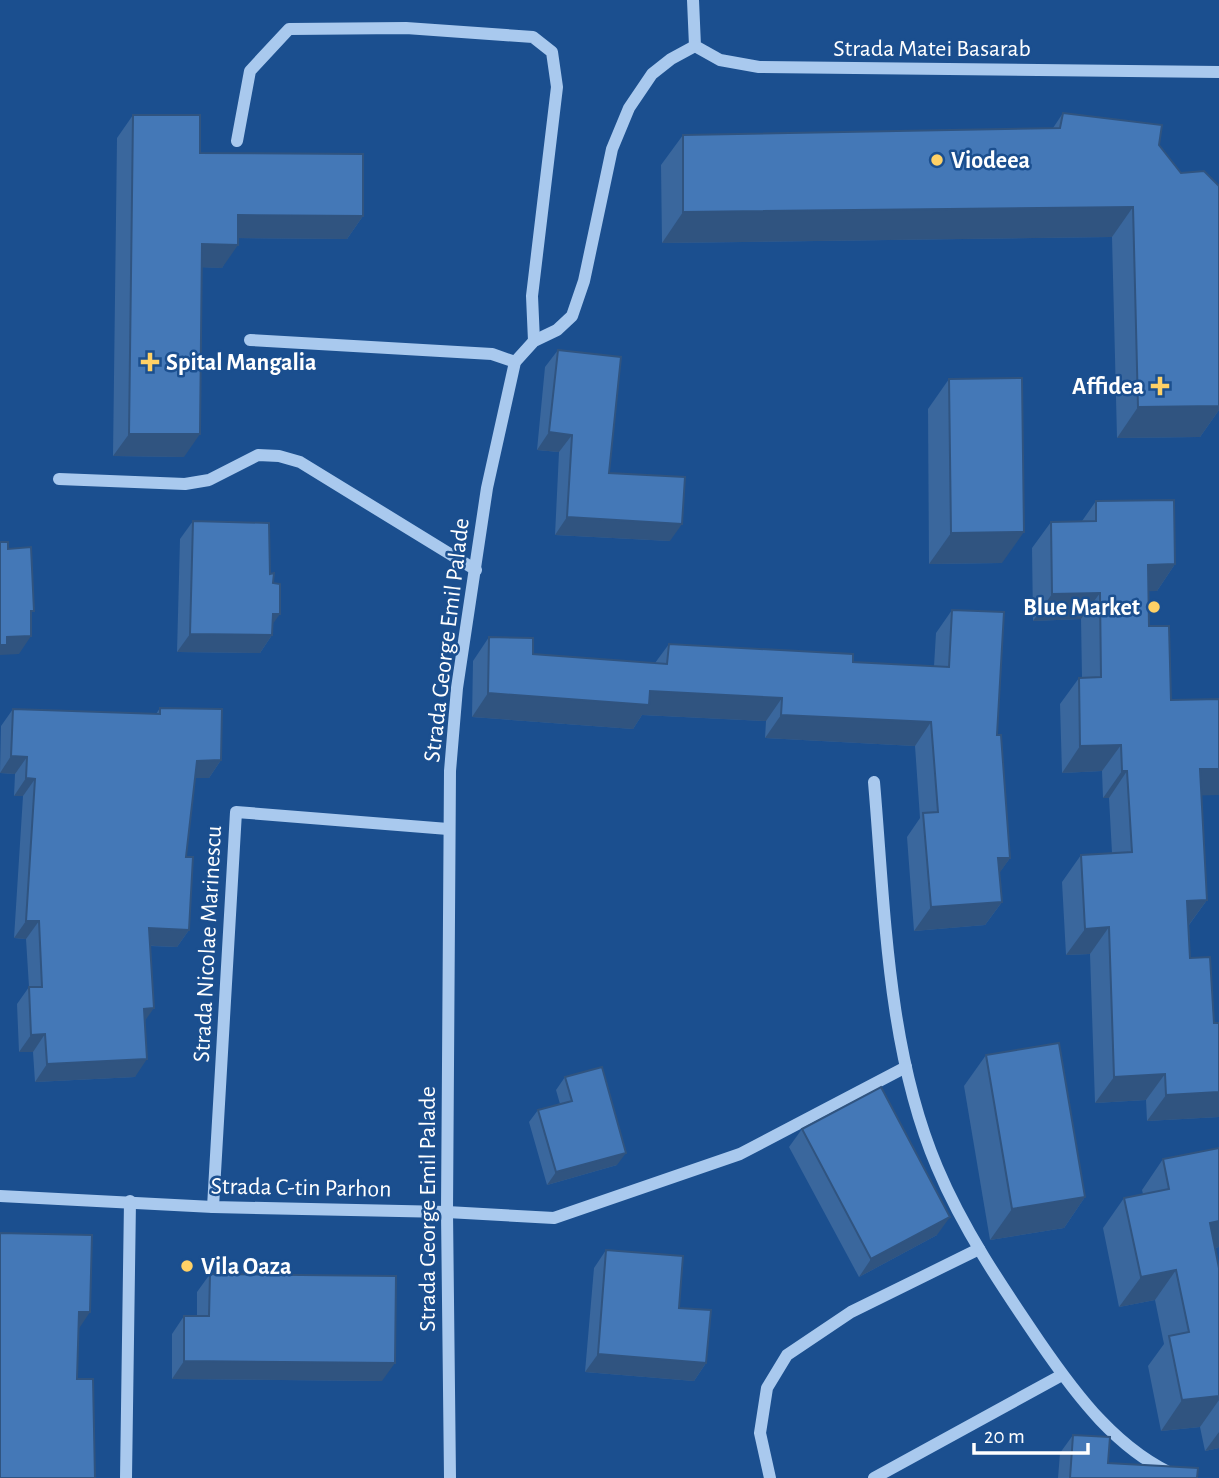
<svg xmlns="http://www.w3.org/2000/svg" width="1219" height="1478" viewBox="0 0 1219 1478" font-family="'Alegreya Sans',sans-serif">
<style>
.lines{fill:none;stroke-linecap:round;stroke-linejoin:round}
.minor{stroke:#a9c9ee;stroke-width:12}
.wall{fill:#3a679d}
.shaded-wall{fill:#305480}
.building{fill:#4478b7;stroke:#305480;stroke-width:2}
.poi-dot{fill:#ffd166;stroke:#1b4f8f;stroke-width:2.5}
.labels{text-anchor:middle;stroke-width:5;stroke-linejoin:round;paint-order:stroke}
.street-label{font-size:24px;fill:#fff;stroke:#1b4f8f}
.poi-label{font-size:24px;font-weight:bold;fill:#fff;stroke:#1b4f8f;text-anchor:start}
</style>
<rect width="100%" height="100%" fill="#1b4f8f"/>
<g class="lines">
<g class="minor">
<path d="M 693,0 L 695,46 L 720,60 L 759,67 L 1219,72"/>
<path d="M 237,141 L 250,71 L 289,29 L 406,28 L 533,37 L 552,52 L 557,87 L 532,296 L 534,341"/>
<path d="M 250,340 L 492,354 L 515,362"/>
<path d="M 59,479 L 185,484 L 209,480 L 258,455 L 279,456 L 300,462 L 476,570"/>
<path d="M 874,782 C 885,909 887,1049 937,1167 C 963,1229 1001,1285 1039,1341 C 1076,1395 1118,1452 1181,1478"/>
<path d="M 0,1196 L 213,1207 L 447,1212 L 554,1218 L 740,1154 L 906,1067"/>
<path d="M 213,1207 L 236,812 L 448,829"/>
<path d="M 126,1478 L 130,1201"/>
<path d="M 450,1478 L 447,1212 L 450,771 L 457,688 L 487,488 L 515,362 L 534,341 L 557,330 L 572,316 L 584,281 L 612,149 L 629,108 L 652,74 L 671,59 L 695,46"/>
<path d="M 770,1478 L 760,1433 L 767,1388 L 787,1355 L 851,1312 L 979,1249"/>
<path d="M 874,1478 L 1062,1375"/>
</g>
</g>
<g class="wall">
<path d="M 1063,113 L 1159,145 L 1181,173 L 1219,186 L 1219,410 L 1200,437 L 1117,438 L 1112,237 L 662,243 L 661,165 L 683,135 L 1053,128 Z"/>
<path d="M 133,115 L 200,153 L 363,216 L 347,239 L 238,238 L 222,268 L 202,267 L 184,457 L 113,456 L 117,138 Z"/>
<path d="M 558,350 L 609,473 L 670,541 L 555,535 L 559,452 L 537,450 L 545,367 Z"/>
<path d="M 949,379 L 1002,563 L 929,564 L 928,409 Z"/>
<path d="M 1096,501 L 1175,564 L 1157,591 L 1148,591 L 1149,626 L 1171,700 L 1201,796 L 1207,900 L 1189,925 L 1190,958 L 1219,1117 L 1147,1121 L 1146,1100 L 1095,1103 L 1090,954 L 1066,955 L 1062,882 L 1081,855 L 1112,853 L 1109,798 L 1103,798 L 1102,771 L 1062,773 L 1060,704 L 1079,678 L 1082,678 L 1081,619 L 1033,621 L 1032,548 L 1051,522 L 1082,521 Z"/>
<path d="M 193,521 L 273,624 L 272,635 L 260,653 L 177,652 L 180,539 Z"/>
<path d="M 952,610 L 997,735 L 1010,858 L 999,873 L 1002,902 L 985,925 L 914,931 L 907,837 L 920,818 L 915,746 L 765,738 L 766,721 L 642,715 L 633,729 L 472,717 L 473,661 L 489,637 L 533,654 L 655,663 L 669,644 L 853,662 L 934,666 L 936,633 Z"/>
<path d="M 160,708 L 221,760 L 209,778 L 195,778 L 186,857 L 189,930 L 177,947 L 150,946 L 145,1020 L 135,1077 L 35,1082 L 33,1052 L 19,1052 L 17,1004 L 29,987 L 26,939 L 14,938 L 23,796 L 14,796 L 15,774 L 0,773 L 1,726 L 13,709 L 156,714 Z"/>
<path d="M 986,1055 L 1085,1197 L 1064,1228 L 990,1240 L 964,1086 Z"/>
<path d="M 565,1077 L 617,1165 L 547,1185 L 529,1122 L 538,1110 L 560,1104 L 556,1090 Z"/>
<path d="M 802,1129 L 937,1235 L 859,1277 L 789,1147 Z"/>
<path d="M 1219,1148 L 1219,1247 L 1215,1248 L 1219,1268 L 1219,1448 L 1205,1451 L 1200,1427 L 1161,1431 L 1148,1366 L 1164,1344 L 1155,1300 L 1119,1307 L 1103,1228 L 1124,1198 L 1143,1194 L 1142,1190 L 1163,1159 Z"/>
<path d="M 606,1250 L 679,1308 L 706,1363 L 694,1381 L 585,1372 L 594,1268 Z"/>
<path d="M 210,1274 L 382,1381 L 172,1379 L 172,1334 L 184,1316 L 197,1316 L 197,1292 Z"/>
<path d="M 1073,1435 L 1108,1463 L 1197,1478 L 1058,1478 L 1060,1453 Z"/>
</g>
<g class="shaded-wall">
<path d="M 1133,207 L 1112,237 L 662,243 L 683,212 Z"/>
<path d="M 238,215 L 363,216 L 347,239 L 222,238 Z"/>
<path d="M 202,244 L 238,245 L 222,268 L 186,267 Z"/>
<path d="M 1219,406 L 1219,410 L 1200,437 L 1117,438 L 1138,407 Z"/>
<path d="M 549,432 L 572,435 L 559,452 L 537,450 Z"/>
<path d="M 129,434 L 200,434 L 184,457 L 113,456 Z"/>
<path d="M 567,517 L 682,524 L 670,541 L 555,535 Z"/>
<path d="M 1024,532 L 1002,563 L 929,564 L 951,533 Z"/>
<path d="M 1175,564 L 1157,591 L 1129,592 L 1148,565 Z"/>
<path d="M 1100,593 L 1081,619 L 1033,621 L 1052,594 Z"/>
<path d="M 273,614 L 280,614 L 267,632 Z"/>
<path d="M 190,634 L 272,635 L 260,653 L 177,652 Z"/>
<path d="M 31,636 L 19,654 L 0,655 L 0,645 L 7,637 Z"/>
<path d="M 650,691 L 782,698 L 766,721 L 642,715 L 633,729 L 472,717 L 488,693 Z"/>
<path d="M 781,715 L 931,722 L 915,746 L 765,738 Z"/>
<path d="M 1121,745 L 1102,771 L 1062,773 L 1080,746 Z"/>
<path d="M 11,756 L 27,757 L 15,774 L 0,773 Z"/>
<path d="M 221,760 L 209,778 L 185,778 L 197,761 Z"/>
<path d="M 1200,769 L 1219,769 L 1219,795 L 1181,796 Z"/>
<path d="M 1122,771 L 1127,771 L 1109,798 L 1103,798 Z"/>
<path d="M 26,778 L 35,779 L 23,796 L 14,796 Z"/>
<path d="M 998,858 L 1010,858 L 994,881 Z"/>
<path d="M 1207,900 L 1188,926 L 1187,901 Z"/>
<path d="M 1002,902 L 985,925 L 914,931 L 931,907 Z"/>
<path d="M 26,921 L 39,921 L 26,939 L 14,938 Z"/>
<path d="M 1109,927 L 1090,954 L 1066,955 L 1085,929 Z"/>
<path d="M 149,928 L 189,930 L 177,947 L 137,945 Z"/>
<path d="M 154,1008 L 142,1025 L 144,1009 Z"/>
<path d="M 45,1034 L 33,1052 L 19,1052 L 31,1035 Z"/>
<path d="M 147,1059 L 135,1077 L 35,1082 L 47,1064 Z"/>
<path d="M 1165,1074 L 1146,1100 L 1095,1103 L 1114,1077 Z"/>
<path d="M 1219,1092 L 1219,1117 L 1147,1121 L 1166,1095 Z"/>
<path d="M 626,1153 L 617,1165 L 547,1185 L 556,1172 Z"/>
<path d="M 1085,1197 L 1064,1228 L 990,1240 L 1012,1209 Z"/>
<path d="M 950,1217 L 937,1235 L 859,1277 L 871,1259 Z"/>
<path d="M 1219,1221 L 1219,1247 L 1189,1254 L 1210,1223 Z"/>
<path d="M 1176,1270 L 1155,1300 L 1119,1307 L 1141,1277 Z"/>
<path d="M 79,1312 L 90,1312 L 78,1330 Z"/>
<path d="M 598,1354 L 706,1363 L 694,1381 L 585,1372 Z"/>
<path d="M 184,1361 L 395,1363 L 382,1381 L 172,1379 Z"/>
<path d="M 1219,1396 L 1219,1400 L 1200,1427 L 1161,1431 L 1182,1400 Z"/>
<path d="M 1219,1432 L 1219,1448 L 1205,1451 Z"/>
</g>
<g class="building">
<path d="M 1063,113 L 1162,125 L 1159,145 L 1181,173 L 1204,171 L 1219,186 L 1219,406 L 1138,407 L 1133,207 L 683,212 L 683,135 L 1060,128 Z"/>
<path d="M 133,115 L 200,115 L 200,153 L 363,154 L 363,216 L 238,215 L 238,245 L 202,244 L 200,434 L 129,434 Z"/>
<path d="M 558,350 L 621,357 L 609,473 L 685,477 L 682,524 L 567,517 L 572,435 L 549,432 Z"/>
<path d="M 1022,378 L 1024,532 L 951,533 L 949,379 Z"/>
<path d="M 1174,500 L 1175,564 L 1148,565 L 1149,626 L 1169,626 L 1171,700 L 1219,699 L 1219,769 L 1200,769 L 1207,900 L 1187,901 L 1190,958 L 1210,957 L 1214,1023 L 1219,1023 L 1219,1092 L 1166,1095 L 1165,1074 L 1114,1077 L 1109,927 L 1085,929 L 1081,855 L 1132,852 L 1127,771 L 1122,771 L 1121,745 L 1080,746 L 1079,678 L 1101,677 L 1100,593 L 1052,594 L 1051,522 L 1096,521 L 1096,501 Z"/>
<path d="M 193,521 L 269,523 L 270,574 L 274,573 L 273,583 L 280,584 L 280,614 L 273,614 L 272,635 L 190,634 Z"/>
<path d="M 0,542 L 8,542 L 8,549 L 31,547 L 34,611 L 31,611 L 31,636 L 7,637 L 7,645 L 0,645 Z"/>
<path d="M 952,610 L 1004,612 L 997,735 L 1001,735 L 1010,858 L 998,858 L 1002,902 L 931,907 L 923,813 L 938,812 L 931,722 L 781,715 L 782,698 L 650,691 L 649,705 L 488,693 L 489,637 L 533,638 L 533,654 L 667,664 L 669,644 L 853,654 L 853,662 L 949,667 Z"/>
<path d="M 160,708 L 222,709 L 221,760 L 197,761 L 186,857 L 193,857 L 189,930 L 149,928 L 154,1008 L 144,1009 L 147,1059 L 47,1064 L 45,1034 L 31,1035 L 29,987 L 42,987 L 39,921 L 26,921 L 35,779 L 26,778 L 27,757 L 11,756 L 13,709 L 160,714 Z"/>
<path d="M 1059,1043 L 1085,1197 L 1012,1209 L 986,1055 Z"/>
<path d="M 602,1067 L 626,1153 L 556,1172 L 538,1110 L 572,1101 L 565,1077 Z"/>
<path d="M 881,1087 L 950,1217 L 871,1259 L 802,1129 Z"/>
<path d="M 1219,1148 L 1219,1221 L 1210,1223 L 1219,1268 L 1219,1396 L 1182,1400 L 1169,1336 L 1189,1332 L 1176,1270 L 1141,1277 L 1124,1198 L 1169,1189 L 1163,1159 Z"/>
<path d="M 0,1233 L 92,1235 L 90,1312 L 79,1312 L 77,1379 L 93,1379 L 95,1478 L 0,1478 Z"/>
<path d="M 606,1250 L 683,1256 L 679,1308 L 711,1310 L 706,1363 L 598,1354 Z"/>
<path d="M 210,1274 L 396,1276 L 395,1363 L 184,1361 L 184,1316 L 209,1316 Z"/>
<path d="M 1073,1435 L 1110,1437 L 1108,1463 L 1198,1468 L 1197,1478 L 1070,1478 Z"/>
</g>
<g class="poi-dot">
<circle cx="937" cy="160" r="7"/>
<path d="M146.5 351.5h7v7h7v7h-7v7h-7v-7h-7v-7h7z"/>
<path d="M1156.5 375.5h7v7h7v7h-7v7h-7v-7h-7v-7h7z"/>
<circle cx="1154" cy="607" r="7"/>
<circle cx="187" cy="1266" r="7"/>
</g>
<g class="labels">
<g class="street-label">
<text x="932" y="56">Strada Matei Basarab</text>
<text transform="translate(446 640) rotate(-83)" y="8">Strada George Emil Palade</text>
<text transform="translate(207 944) rotate(-87)" y="8">Strada Nicolae Marinescu</text>
<text transform="translate(301 1187) rotate(1)" y="8">Strada C-tin Parhon</text>
<text transform="translate(427 1209) rotate(-90)" y="8">Strada George Emil Palade</text>
</g>
<g class="poi-label">
<text x="951" y="168">Viodeea</text>
<text x="166" y="370">Spital Mangalia</text>
<text x="1144" y="394" text-anchor="end">Affidea</text>
<text x="1140" y="615" text-anchor="end">Blue Market</text>
<text x="201" y="1274">Vila Oaza</text>
</g>
</g>
<path d="M974 1443v10h114v-10" fill="none" stroke="#ffffff" stroke-width="3.5"/>
<text x="984" y="1443" font-size="21" fill="#ffffff" stroke="#1b4f8f" stroke-width="5" paint-order="stroke">20 m</text>
</svg>
